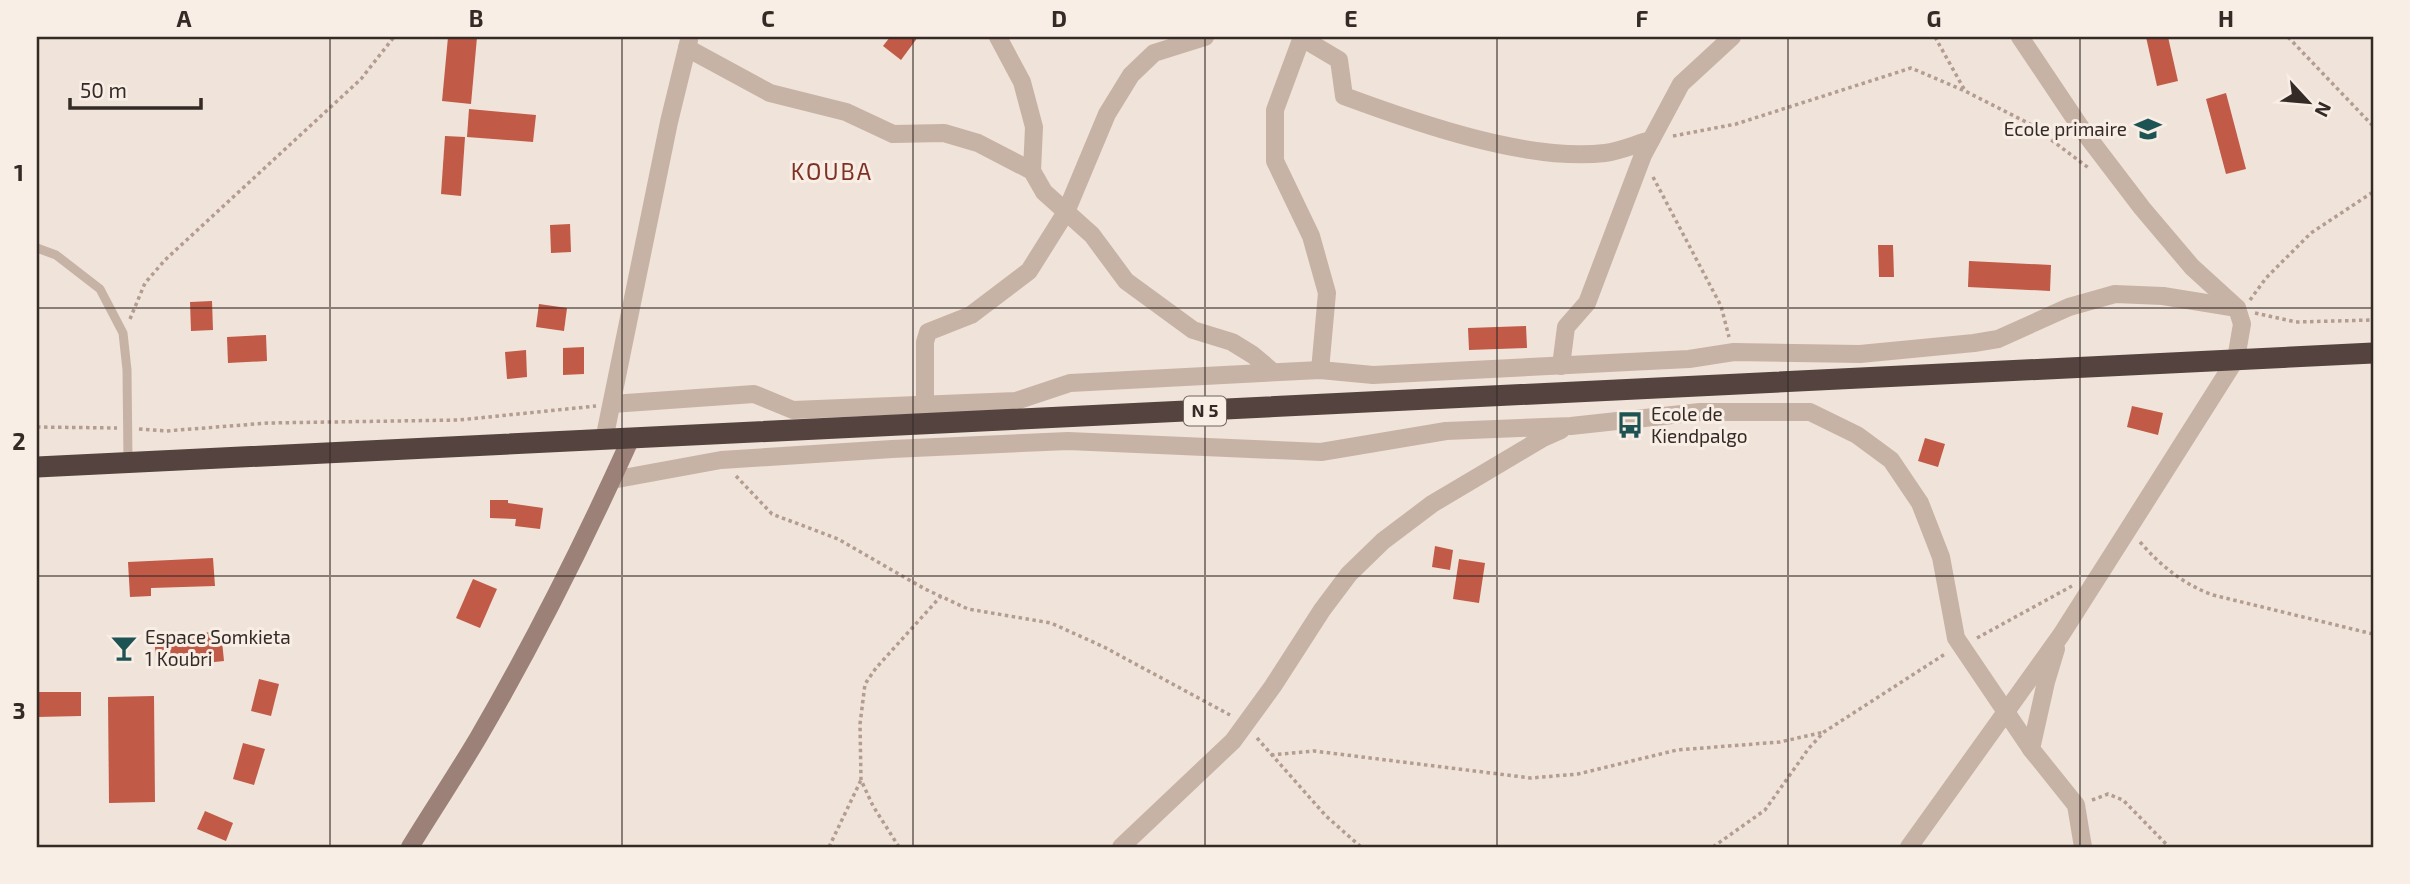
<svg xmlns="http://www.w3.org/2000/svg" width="2410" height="884" viewBox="0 0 2410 884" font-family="'Exo 2',sans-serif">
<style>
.building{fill:#c15a46}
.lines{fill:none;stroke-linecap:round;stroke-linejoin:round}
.path{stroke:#b39c90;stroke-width:3.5;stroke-dasharray:3.5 3.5;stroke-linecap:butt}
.lane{stroke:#c7b3a6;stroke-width:9}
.street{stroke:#c7b3a6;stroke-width:18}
.secondary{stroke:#9b8177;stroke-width:18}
.highway{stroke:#54433e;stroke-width:21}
.grid{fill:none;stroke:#342a26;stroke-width:2;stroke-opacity:0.55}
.labels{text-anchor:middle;stroke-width:6;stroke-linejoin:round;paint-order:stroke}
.shield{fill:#f8eee5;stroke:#6f655f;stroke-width:2}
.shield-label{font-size:18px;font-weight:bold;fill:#342a26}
.poi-label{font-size:19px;fill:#342a26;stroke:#f8eee5;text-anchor:start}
.quarter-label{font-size:23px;letter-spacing:2px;fill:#7f3223;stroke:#f8eee5}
.neatline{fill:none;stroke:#342a26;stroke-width:2.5}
.grid-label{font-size:23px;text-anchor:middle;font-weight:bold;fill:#342a26}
</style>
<rect width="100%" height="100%" fill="#f0e3d9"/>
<g class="building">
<path d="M 448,37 L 477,37 L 471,104 L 442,101 Z"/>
<path d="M 890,37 L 918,37 L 901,60 L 883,46 Z"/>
<path d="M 2146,37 L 2168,37 L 2178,81 L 2157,86 Z"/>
<path d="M 2226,93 L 2246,169 L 2226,174 L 2206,99 Z"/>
<path d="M 469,109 L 536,115 L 533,142 L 467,137 Z"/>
<path d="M 445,136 L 465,137 L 461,196 L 441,194 Z"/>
<path d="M 570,224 L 571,252 L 551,253 L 550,225 Z"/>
<path d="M 1878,245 L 1893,245 L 1894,277 L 1879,277 Z"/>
<path d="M 1969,261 L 2051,265 L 2050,291 L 1968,287 Z"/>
<path d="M 212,301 L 213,330 L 191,331 L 190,302 Z"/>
<path d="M 539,304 L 567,308 L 564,331 L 536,327 Z"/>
<path d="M 1526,326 L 1527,348 L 1469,350 L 1468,328 Z"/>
<path d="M 266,335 L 267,361 L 228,363 L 227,337 Z"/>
<path d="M 584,347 L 584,374 L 563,375 L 563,348 Z"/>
<path d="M 526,350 L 527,377 L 507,379 L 505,352 Z"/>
<path d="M 2132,406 L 2163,413 L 2158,435 L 2127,427 Z"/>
<path d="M 1925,438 L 1945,444 L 1938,467 L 1918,461 Z"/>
<path d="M 490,500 L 508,500 L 508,503 L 543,508 L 540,529 L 515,526 L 516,519 L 490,518 Z"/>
<path d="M 1435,546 L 1453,550 L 1450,570 L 1432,567 Z"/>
<path d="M 213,558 L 215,586 L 151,588 L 151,596 L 130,597 L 128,562 Z"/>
<path d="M 1459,559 L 1485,563 L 1479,603 L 1453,599 Z"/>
<path d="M 473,579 L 497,589 L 480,628 L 456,618 Z"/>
<path d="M 221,631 L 224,661 L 157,668 L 154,638 Z"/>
<path d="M 259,679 L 279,684 L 271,716 L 251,711 Z"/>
<path d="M 37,692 L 81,692 L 81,716 L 37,717 Z"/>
<path d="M 154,696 L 155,802 L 109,803 L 108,697 Z"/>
<path d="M 243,743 L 265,749 L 254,785 L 233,779 Z"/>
<path d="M 205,811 L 233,823 L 226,841 L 197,829 Z"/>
</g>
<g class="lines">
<g class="path">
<path d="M 1935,37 L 1964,89"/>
<path d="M 2288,37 L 2373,126"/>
<path d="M 1673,136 L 1736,124 L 1911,68 L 1965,91 L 2030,124 L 2090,169"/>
<path d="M 1653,177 L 1721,306 L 1729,337"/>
<path d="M 2250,300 L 2266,278 L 2311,233 L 2373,192"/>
<path d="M 2255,313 L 2296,322 L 2373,320"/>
<path d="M 130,319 L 145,283 L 165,260 L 361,79 L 394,37"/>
<path d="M 37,427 L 117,428"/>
<path d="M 139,429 L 166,431 L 268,423 L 459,420 L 596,406"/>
<path d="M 736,476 L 772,514 L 838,539 L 925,589 L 968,609 L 1051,623 L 1104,647 L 1230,715"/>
<path d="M 2140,542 C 2161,566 2183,584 2213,595 L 2373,634"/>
<path d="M 1977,638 L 2072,586"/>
<path d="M 1257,738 L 1326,816 L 1361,847"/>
<path d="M 1271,755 L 1314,751 L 1531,778 L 1578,774 L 1677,750 L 1780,742 L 1824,732"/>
<path d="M 2092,800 L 2108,794 L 2123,800 L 2169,847"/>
<path d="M 829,847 L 861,780"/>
<path d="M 899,847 L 873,806 L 861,780 L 860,724 L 865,684 L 876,668 L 941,596"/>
<path d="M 1713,847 L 1765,810 L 1809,748 L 1824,732 L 1945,654"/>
</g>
<path class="lane" d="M 37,248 L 56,255 L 100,289 L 123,333 L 127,370 L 128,462"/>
<g class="street">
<path d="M 998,37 L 1022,82 L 1034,127 L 1032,171"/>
<path d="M 1302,37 L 1275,110 L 1275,161 L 1311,236 L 1327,293 L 1320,370"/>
<path d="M 1302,38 L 1339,60 L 1344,96 C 1417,123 1528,162 1605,153 C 1620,151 1636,144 1651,140"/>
<path d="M 687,48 L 770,93 L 846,112 L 893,134 L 944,133 L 978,143 L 1032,171 L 1044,192 L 1092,235 L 1126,281 L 1193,330 L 1232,342 L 1253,355 L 1273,372"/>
<path d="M 1561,366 L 1566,327 L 1587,303 L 1643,155 L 1681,84 L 1732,37"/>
<path d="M 612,404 L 754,394 L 793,410 L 1016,401 L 1070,383 L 1320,370 L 1373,375 L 1689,359 L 1734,352 L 1860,354 L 1974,343 L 1998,339 L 2069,307 L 2115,294 L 2163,296 L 2237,308"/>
<path d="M 925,413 L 925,342 L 928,332 L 971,315 L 1029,271 L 1066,212 L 1107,114 L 1131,75 L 1154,53 L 1205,37"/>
<path d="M 604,440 L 669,122 L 689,40"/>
<path d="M 612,480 L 721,460 L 892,449 L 1068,441 L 1321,452 L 1446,431 L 1571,426 L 1700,412 L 1810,412 L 1857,435 L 1891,460 L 1920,503 L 1941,557 L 1956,638 L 2031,749"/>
<path d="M 2056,649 L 2046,682 L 2031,749 L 2076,805 L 2083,847"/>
<path d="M 1121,847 L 1233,741 L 1273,686 L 1322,610 L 1349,574 L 1383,541 L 1432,504 L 1543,438 L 1561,430"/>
<path d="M 1909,847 L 2061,635 L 2129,528 L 2236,359 L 2242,324 L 2237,308 L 2192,267 L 2142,208 L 2081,128 L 2020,37"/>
</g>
<path class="secondary" d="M 410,847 C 432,811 456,775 478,738 C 534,642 585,540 631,438"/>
<path class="highway" d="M 37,467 L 2373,353"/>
</g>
<path class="grid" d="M 330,37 L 330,847M 622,37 L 622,847M 913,37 L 913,847M 1205,37 L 1205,847M 1497,37 L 1497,847M 1788,37 L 1788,847M 2080,37 L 2080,847M 37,308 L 2373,308M 37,576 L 2373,576"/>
<defs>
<symbol id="school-bare" viewBox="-9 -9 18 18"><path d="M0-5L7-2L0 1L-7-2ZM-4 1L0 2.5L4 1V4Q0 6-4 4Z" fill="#1e5353" stroke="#f8eee5" stroke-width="2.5" paint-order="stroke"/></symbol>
<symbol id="bus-bare" viewBox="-9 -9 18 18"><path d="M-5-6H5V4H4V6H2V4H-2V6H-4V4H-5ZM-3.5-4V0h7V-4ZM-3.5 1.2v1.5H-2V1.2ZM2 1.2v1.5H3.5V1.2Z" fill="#1e5353" stroke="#f8eee5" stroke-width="2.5" paint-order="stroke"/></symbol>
<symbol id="bar-bare" viewBox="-9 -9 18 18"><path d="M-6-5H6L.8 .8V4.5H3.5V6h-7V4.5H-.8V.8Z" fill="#1e5353" stroke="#f8eee5" stroke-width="2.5" paint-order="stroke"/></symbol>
</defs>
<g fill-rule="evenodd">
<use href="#school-bare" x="2129" y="110" width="38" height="38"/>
<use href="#bus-bare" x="1611" y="406" width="38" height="38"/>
<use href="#bar-bare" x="105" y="629" width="38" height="38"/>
</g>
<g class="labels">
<rect class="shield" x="1184" y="396.5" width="42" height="29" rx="5"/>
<g class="shield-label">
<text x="1205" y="417">N 5</text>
</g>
<g class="poi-label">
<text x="2127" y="136" text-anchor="end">Ecole primaire</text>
<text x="1651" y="421">Ecole de<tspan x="1651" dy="22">Kiendpalgo</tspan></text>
<text x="145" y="644">Espace Somkieta<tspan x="145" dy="22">1 Koubri</tspan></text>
</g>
<g class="quarter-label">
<text x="832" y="180">KOUBA</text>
</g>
</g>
<rect width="2410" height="884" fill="none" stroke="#f8eee5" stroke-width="77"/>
<g transform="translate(2308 102) rotate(116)" stroke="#f8eee5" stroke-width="5" paint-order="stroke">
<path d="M0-5L12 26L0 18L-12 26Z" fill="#342a26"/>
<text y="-10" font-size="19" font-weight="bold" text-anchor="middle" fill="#342a26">N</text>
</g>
<path d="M70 98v10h131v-10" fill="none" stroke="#342a26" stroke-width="3.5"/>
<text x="80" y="98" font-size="21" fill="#342a26" stroke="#f8eee5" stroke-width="5" paint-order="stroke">50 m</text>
<rect x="38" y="38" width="2334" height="808" class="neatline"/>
<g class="grid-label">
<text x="184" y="27">A</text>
<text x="476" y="27">B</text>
<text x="768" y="27">C</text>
<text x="1059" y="27">D</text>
<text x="1351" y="27">E</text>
<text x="1642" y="27">F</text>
<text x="1934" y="27">G</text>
<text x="2226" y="27">H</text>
<text x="19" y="181">1</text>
<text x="19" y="450">2</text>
<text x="19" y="719">3</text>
</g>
</svg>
